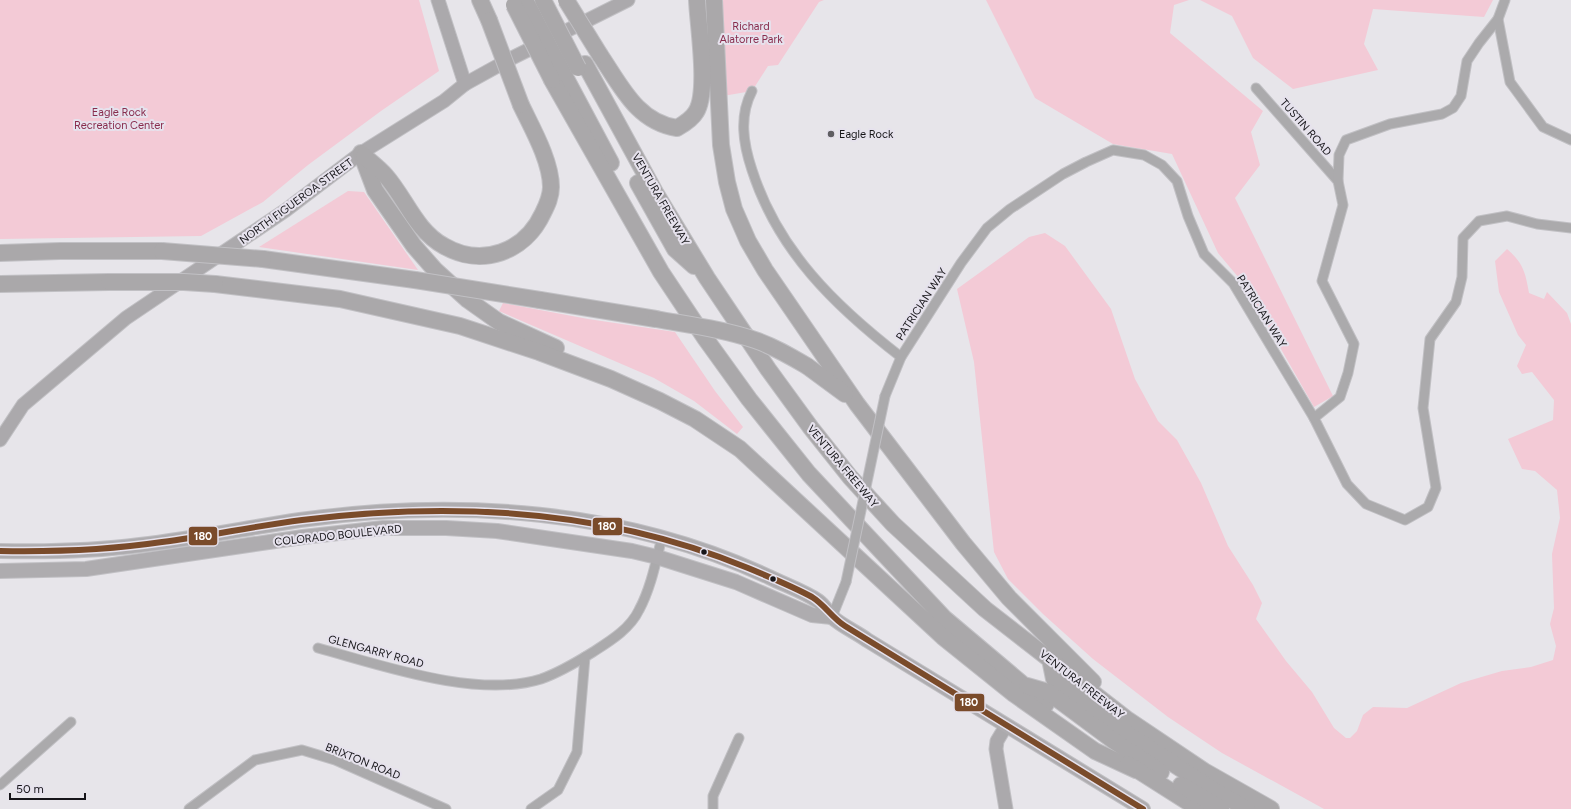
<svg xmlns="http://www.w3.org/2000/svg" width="1571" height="809" viewBox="0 0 1571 809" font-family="Figtree,sans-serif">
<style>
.green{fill:#f3cad6}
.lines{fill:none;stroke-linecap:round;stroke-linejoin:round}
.street-casing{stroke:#c1c0c4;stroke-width:11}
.secondary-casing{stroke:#c1c0c4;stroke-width:15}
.primary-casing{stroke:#c1c0c4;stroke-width:16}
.highway-casing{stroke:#c1c0c4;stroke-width:18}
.street{stroke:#abaaac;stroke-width:9}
.secondary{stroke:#aba9ac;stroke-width:13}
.primary{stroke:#aeacaf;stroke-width:14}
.highway{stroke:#aaa8aa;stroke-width:16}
.street-bridge-casing{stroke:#c1c0c4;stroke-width:11;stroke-linecap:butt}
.highway-bridge-casing{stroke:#c1c0c4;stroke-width:18;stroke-linecap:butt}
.street-bridge{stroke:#abaaac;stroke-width:9}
.highway-bridge{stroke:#aaa8aa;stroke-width:16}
.bus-1-casing{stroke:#e6e2ed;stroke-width:9}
.bus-1{stroke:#7a4b2a;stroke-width:6}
.poi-dot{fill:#5f5e62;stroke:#e6e2ed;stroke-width:1.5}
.bus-dot{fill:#161519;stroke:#e6e2ed;stroke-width:1.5}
.labels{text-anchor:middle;stroke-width:4;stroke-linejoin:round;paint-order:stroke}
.park-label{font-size:11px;fill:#882c4d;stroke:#e6e2ed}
.street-label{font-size:11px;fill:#161519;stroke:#e6e2ed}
.poi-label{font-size:11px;fill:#161519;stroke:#e6e2ed;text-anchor:start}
.line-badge{stroke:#e6e2ed;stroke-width:1.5}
.badge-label{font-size:11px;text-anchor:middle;font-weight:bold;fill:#fff}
</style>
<rect width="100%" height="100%" fill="#e7e5ea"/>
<g class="green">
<path d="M 0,0 L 419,0 L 439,71 L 381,111 L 308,165 L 263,202 L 201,236 L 0,239 Z"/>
<path d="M 721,0 L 824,0 L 819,2 L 778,65 L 768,66 L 752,91 L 723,96 Z"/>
<path d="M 986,0 L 1189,0 L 1174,5 L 1170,33 L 1263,111 L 1251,132 L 1260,165 L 1235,198 L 1333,396 L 1314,407 L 1244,284 L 1218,253 L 1172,154 L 1113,144 L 1035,98 Z"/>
<path d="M 1200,0 L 1493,0 L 1484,17 L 1373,9 L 1364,44 L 1378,70 L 1293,89 L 1253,58 L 1232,16 Z"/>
<path d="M 348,191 L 364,192 L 418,270 L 259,247 Z"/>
<path d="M 1045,233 L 1065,246 L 1111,309 L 1135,379 L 1158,421 L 1177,440 L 1201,483 L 1228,546 L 1253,585 L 1262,603 L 1256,619 L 1286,661 L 1312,692 L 1334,728 L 1346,738 L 1350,738 L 1357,731 L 1363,715 L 1373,707 L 1407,708 L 1461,683 L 1502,671 L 1531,667 L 1553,660 L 1556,646 L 1550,624 L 1554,608 L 1552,554 L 1560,518 L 1557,490 L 1535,471 L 1522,469 L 1508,439 L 1553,420 L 1554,400 L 1532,372 L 1522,374 L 1517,366 L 1526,345 L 1518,335 L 1499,292 L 1495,261 L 1507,249 C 1524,264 1525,272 1529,293 L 1544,299 L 1547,292 L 1567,313 L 1571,324 L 1571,809 L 1324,809 L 1222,753 L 1168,717 L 1093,659 L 1043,614 L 1008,579 L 994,552 L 974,362 L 957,289 L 1029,237 Z"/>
<path d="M 503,303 L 588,319 L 675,332 L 715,391 L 743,427 L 737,434 L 694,401 L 654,378 L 499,311 Z"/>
</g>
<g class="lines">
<defs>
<g id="street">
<path d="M 1505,0 L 1498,19 L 1510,82 L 1543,127 L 1571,140"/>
<path d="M 1256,88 L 1338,181"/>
<path d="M 752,91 C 739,116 743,143 752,170 C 778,251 835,306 901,357"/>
<path d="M 885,396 L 901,357 L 961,263 L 987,228 L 1010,209 L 1063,174 L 1086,162 L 1113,150 L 1144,155 L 1162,165 L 1177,181 L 1188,216 L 1204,254 L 1233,283 L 1314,418 L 1347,484 L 1366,504 L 1405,520 L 1428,507 L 1436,488 L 1423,408 L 1430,339 L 1456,302 L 1462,277 L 1463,238 L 1479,221 L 1507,216 L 1537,224 L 1571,228"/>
<path d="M 1314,418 L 1340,397 L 1348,373 L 1354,344 L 1322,281 L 1343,205 L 1338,181 L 1339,155 L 1346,140 L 1390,124 L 1442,114 L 1453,108 L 1461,96 L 1467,61 L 1479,43 L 1498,19"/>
<path d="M 832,617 L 846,582"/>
<path d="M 318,648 C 381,665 477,699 541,679 C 558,673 577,662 593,652 C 610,641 630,629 639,610 C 651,588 656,561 662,537"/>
<path d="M 0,785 L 71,722"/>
<path d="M 189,809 L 255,760 L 302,750 L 335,760 L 446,809"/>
<path d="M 531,809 L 558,790 L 577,752 L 585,657"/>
<path d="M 713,809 L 713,796 L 739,738"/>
</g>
<g id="secondary">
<path d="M 438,0 L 465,84"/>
<path d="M 0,440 L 23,405 L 126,318 L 286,210 L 361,153 L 444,101 L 465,84 L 512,58 L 628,0"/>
<path d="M 1006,726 L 997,741 L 996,749 L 1006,809"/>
</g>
<g id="primary">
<path d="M 0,551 C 47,552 94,551 140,545 C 193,539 247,528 300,520 C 457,498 625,509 769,577 C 785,585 803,591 818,601 C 824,605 827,612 832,617 C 842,626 856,632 867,640 L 1143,809"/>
<path d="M 0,571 L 86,569 L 303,537 L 383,528 L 446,528 L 497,531 L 632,551 L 657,557 L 736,582 L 812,615 L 832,617"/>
</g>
<g id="highway">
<path d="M 480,0 L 489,20"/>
<path d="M 714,0 L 721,145 L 727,182 L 734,209 L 748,241 L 765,270 L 857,404 L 963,543 L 1009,598 L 1093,682"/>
<path d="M 600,55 C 621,86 637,122 677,128 C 684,124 692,119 696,112 C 709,92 698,26 697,0"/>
<path d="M 585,64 L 656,194 L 707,278 L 768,369 L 811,428 L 850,477 L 893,524 L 985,609 L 1128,720 L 1204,771 L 1271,809"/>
<path d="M 563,73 L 611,163"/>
<path d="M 552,80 L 661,272 L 705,338 L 749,399 L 809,474 L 944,618 L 1046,704"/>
<path d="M 361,153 L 375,190 L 414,246 L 435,270 L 468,300 L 499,322 L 556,348"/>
<path d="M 364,156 C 371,162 380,169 386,176 C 406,199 416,231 444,246 C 482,268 525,252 543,213 C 547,205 551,197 551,187 C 551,161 532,128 521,105"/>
<path d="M 638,183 L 675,249 L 694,266"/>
<path d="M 0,253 L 60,251 L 162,251"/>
<path d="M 263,259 L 415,280"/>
<path d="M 0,284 L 109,282"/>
<path d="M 215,284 L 340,299 L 460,326 L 539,352 L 611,379 L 660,401 L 695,419 L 740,449 L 943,637 L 1014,694 L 1095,751 L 1136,770"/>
<path d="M 540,300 L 656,319"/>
<path d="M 807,366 L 845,394"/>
<path d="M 1050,659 L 1054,679 L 1126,733 L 1212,789 L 1247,809"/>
<path d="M 1027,686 L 1048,692 L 1114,741 L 1161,772"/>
<path d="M 1128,764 L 1199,809"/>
<path d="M 1181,785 L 1221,809"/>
</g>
</defs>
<use href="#street" class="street-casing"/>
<use href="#secondary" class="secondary-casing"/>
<use href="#primary" class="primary-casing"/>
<use href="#highway" class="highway-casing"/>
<use href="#street" class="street"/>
<use href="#secondary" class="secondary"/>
<use href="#primary" class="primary"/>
<use href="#highway" class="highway"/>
<defs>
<path id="street-bridge" d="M 846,582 L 885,396"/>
<g id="highway-bridge">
<path d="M 525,0 L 563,73"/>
<path d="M 543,0 L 578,68"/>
<path d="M 566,0 L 600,55"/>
<path d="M 514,5 L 552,80"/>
<path d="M 489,20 L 521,105"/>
<path d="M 162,251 L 263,259"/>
<path d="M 415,280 L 540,300"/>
<path d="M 109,282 L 184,282 L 215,284"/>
<path d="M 656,319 C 689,325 723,329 755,340 C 773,346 790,356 807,366"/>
</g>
</defs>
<use href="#street-bridge" class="street-bridge-casing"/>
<use href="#highway-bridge" class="highway-bridge-casing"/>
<use href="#street-bridge" class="street-bridge"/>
<use href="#highway-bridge" class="highway-bridge"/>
<defs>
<path id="bus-1" d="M 0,551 C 54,552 108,550 162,542 C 209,536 255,526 302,520 C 453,501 606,509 748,568 C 769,577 792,586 812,597 C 825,605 832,618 845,626 L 1143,809"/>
</defs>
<use href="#bus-1" class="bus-1-casing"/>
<use href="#bus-1" class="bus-1"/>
</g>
<circle class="poi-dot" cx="831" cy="134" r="4"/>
<g class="bus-dot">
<circle cx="704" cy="552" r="3.5"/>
<circle cx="773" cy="579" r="3.5"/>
</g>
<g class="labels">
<g class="park-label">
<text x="751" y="30">Richard<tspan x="751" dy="13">Alatorre Park</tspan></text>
<text x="119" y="116">Eagle Rock<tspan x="119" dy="13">Recreation Center</tspan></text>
</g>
<g class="street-label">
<text transform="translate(1306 127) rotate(49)" y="4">TUSTIN ROAD</text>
<text transform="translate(661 199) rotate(60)" y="4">VENTURA FREEWAY</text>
<text transform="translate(296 201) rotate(-36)" y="4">NORTH FIGUEROA STREET</text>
<text transform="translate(921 304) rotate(-57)" y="4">PATRICIAN WAY</text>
<text transform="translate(1262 311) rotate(58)" y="4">PATRICIAN WAY</text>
<text transform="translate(843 466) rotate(50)" y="4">VENTURA FREEWAY</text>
<text transform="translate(338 535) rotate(-6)" y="4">COLORADO BOULEVARD</text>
<text transform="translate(376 651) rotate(15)" y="4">GLENGARRY ROAD</text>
<text transform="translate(1082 684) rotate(38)" y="4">VENTURA FREEWAY</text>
<text transform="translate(363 761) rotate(22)" y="4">BRIXTON ROAD</text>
</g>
<g class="poi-label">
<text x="839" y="138">Eagle Rock</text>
</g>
</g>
<g class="line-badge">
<rect x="592" y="517" width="31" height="19" rx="4" fill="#7a4b2a"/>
<rect x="188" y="526" width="30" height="20" rx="4" fill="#7a4b2a"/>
<rect x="954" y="693" width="31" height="19" rx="4" fill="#7a4b2a"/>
</g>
<g class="badge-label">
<text x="607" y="530">180</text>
<text x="203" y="540">180</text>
<text x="969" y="706">180</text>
</g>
<path d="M10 793v6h75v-6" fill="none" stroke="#161519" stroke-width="2"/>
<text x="16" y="793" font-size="12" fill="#161519" stroke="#e6e2ed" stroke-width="3" paint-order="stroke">50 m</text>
</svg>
